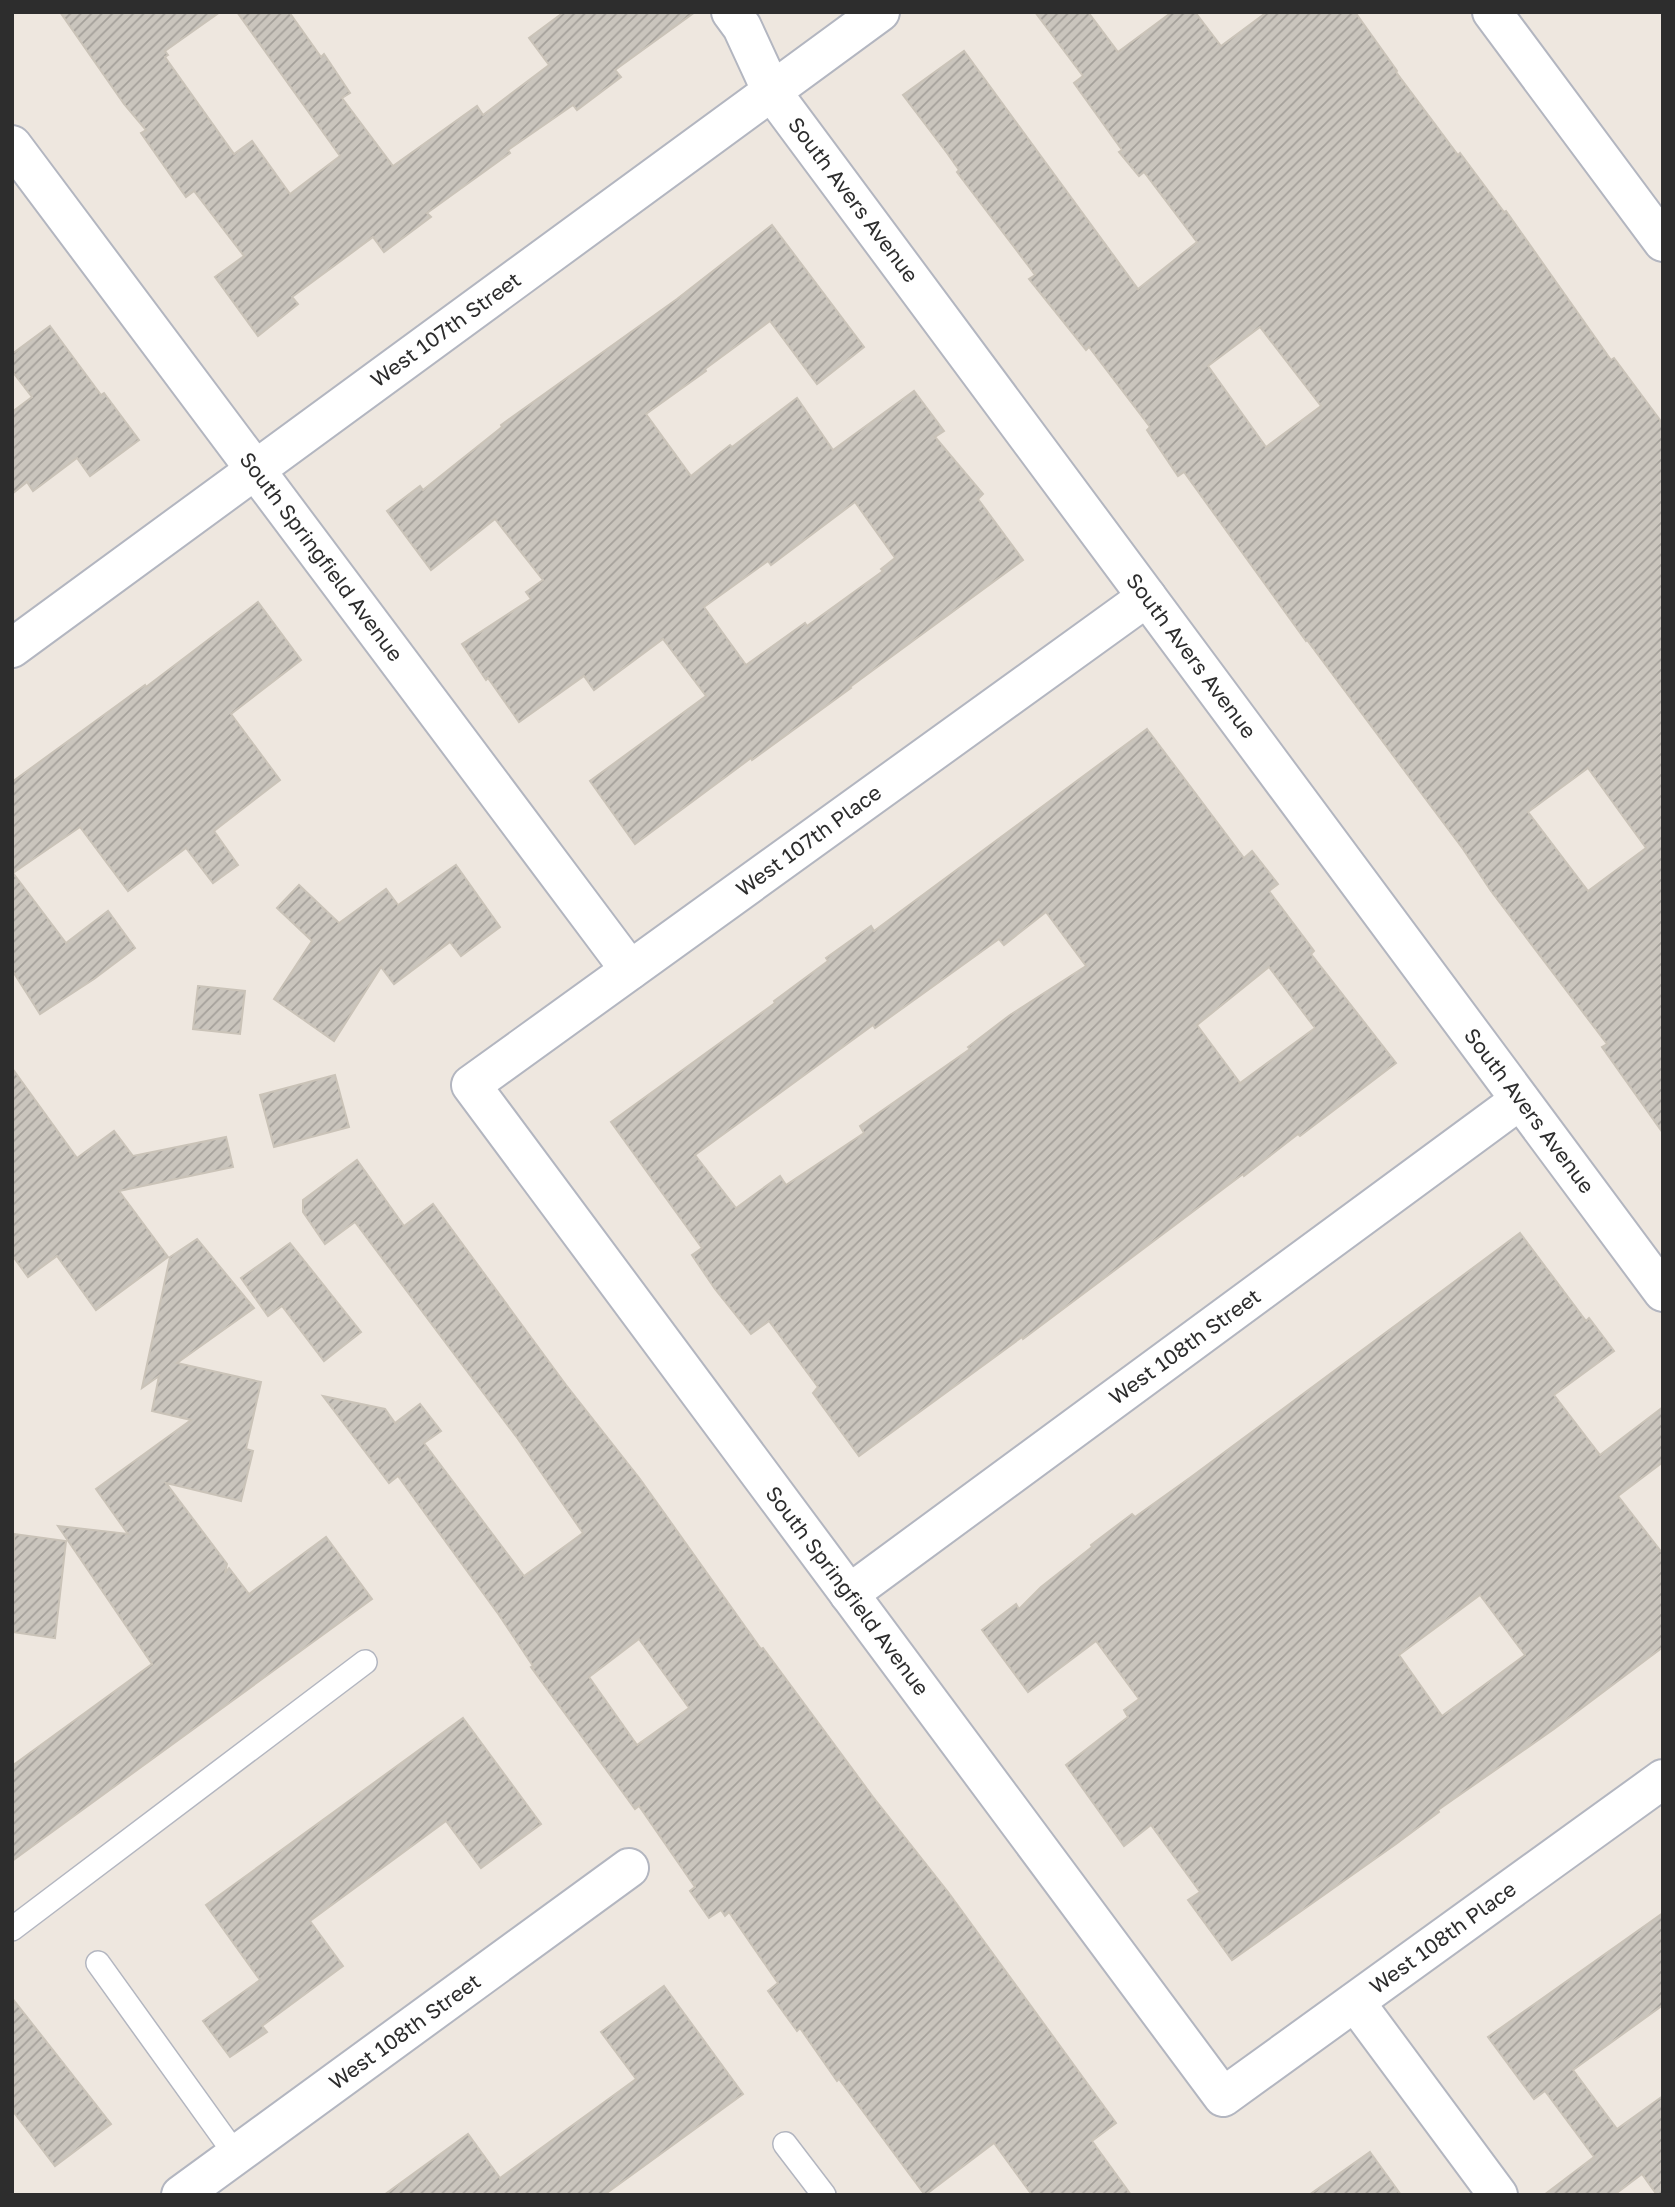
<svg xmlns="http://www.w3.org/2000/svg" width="1675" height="2207" viewBox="0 0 1675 2207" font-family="'Golos Text',sans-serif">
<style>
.building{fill:url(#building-hatch);stroke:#cac3b8;stroke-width:2;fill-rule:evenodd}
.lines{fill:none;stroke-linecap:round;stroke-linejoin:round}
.lane-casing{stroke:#b3b6c0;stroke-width:26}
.street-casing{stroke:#b3b6c0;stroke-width:42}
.lane{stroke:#fff;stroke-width:23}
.street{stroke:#fff;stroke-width:38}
.labels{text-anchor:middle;stroke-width:5;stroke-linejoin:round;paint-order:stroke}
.street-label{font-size:21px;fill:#2d2d2d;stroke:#fff}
</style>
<defs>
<pattern id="building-hatch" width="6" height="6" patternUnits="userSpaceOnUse" patternTransform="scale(1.75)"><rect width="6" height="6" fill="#cac5bd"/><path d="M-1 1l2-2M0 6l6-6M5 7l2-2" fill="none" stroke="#a4a09a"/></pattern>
</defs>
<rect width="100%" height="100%" fill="#eee7df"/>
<g class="building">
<path d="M 60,12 L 220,12 L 165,51 L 168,55 L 165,57 L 234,154 L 252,141 L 290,194 L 340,156 L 237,12 L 289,12 L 321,57 L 324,54 L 350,93 L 342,98 L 393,166 L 477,106 L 483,115 L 549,65 L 529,38 L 564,12 L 695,12 L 615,70 L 621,77 L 577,110 L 573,105 L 508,150 L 510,153 L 427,213 L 431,217 L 384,252 L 373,237 L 292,297 L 298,304 L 258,336 L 215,277 L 244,256 L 194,191 L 186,197 L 141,133 L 146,130 L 124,104 Z"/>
<path d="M 1035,12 L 1088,12 L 1118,52 L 1172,12 L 1195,12 L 1221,46 L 1267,12 L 1355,12 L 1397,71 L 1396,72 L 1458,155 L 1460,153 L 1504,212 L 1506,211 L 1611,360 L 1614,358 L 1663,424 L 1663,1133 L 1602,1047 L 1607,1044 L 1491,891 L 1463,849 L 1307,640 L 1306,641 L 1184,472 L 1178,476 L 1147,430 L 1150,427 L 1089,347 L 1086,350 L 1029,279 L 1035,275 L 1030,268 L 957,172 L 959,170 L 947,153 L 903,95 L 964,51 L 1138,289 L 1197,242 L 1144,172 L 1139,176 L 1119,152 L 1122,150 L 1074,83 L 1083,76 ZM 1260,327 L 1321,406 L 1266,447 L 1208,366 ZM 1588,768 L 1646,848 L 1588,891 L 1528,812 Z"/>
<path d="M 772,225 L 864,347 L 817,384 L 770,321 L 705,369 L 706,371 L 646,414 L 691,476 L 730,445 L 732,447 L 797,398 L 833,450 L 914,391 L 944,431 L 935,437 L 983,494 L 978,499 L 1023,560 L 850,687 L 851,688 L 752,760 L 751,758 L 635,844 L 590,781 L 706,696 L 663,639 L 594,690 L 584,676 L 519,722 L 488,678 L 486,680 L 462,644 L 531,599 L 526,592 L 543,580 L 495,519 L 431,570 L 387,511 L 420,486 L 423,490 L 502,427 L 501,425 L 677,299 ZM 855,502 L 895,558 L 881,569 L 883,571 L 807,626 L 805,623 L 746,665 L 704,607 L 768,561 L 771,565 Z"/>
<path d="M 50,326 L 101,395 L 104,393 L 139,440 L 90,476 L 77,458 L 33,491 L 27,482 L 12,494 L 12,412 L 32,397 L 12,371 L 12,354 Z"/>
<path d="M 258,602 L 301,660 L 231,714 L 280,780 L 214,831 L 238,865 L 213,883 L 186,848 L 128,891 L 80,827 L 13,873 L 66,943 L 108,911 L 135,948 L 94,979 L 40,1014 L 12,970 L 12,782 L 145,685 L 146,687 Z"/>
<path d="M 1147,729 L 1244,858 L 1252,851 L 1278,884 L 1269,891 L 1314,951 L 1311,954 L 1396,1063 L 1300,1136 L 1298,1134 L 1244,1176 L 1243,1174 L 1023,1339 L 1022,1337 L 859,1456 L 813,1393 L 818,1387 L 769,1321 L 751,1334 L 715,1289 L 692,1255 L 702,1248 L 611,1122 L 775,1003 L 774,1001 L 828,961 L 826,958 L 871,926 L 874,931 ZM 1046,912 L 1086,966 L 1010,1015 L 968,1047 L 970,1049 L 860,1126 L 864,1133 L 786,1185 L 780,1176 L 736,1208 L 695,1155 L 873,1025 L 875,1028 L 999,939 L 1004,945 ZM 1269,967 L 1315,1028 L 1240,1083 L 1197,1025 Z"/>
<path d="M 456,865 L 500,927 L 461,956 L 450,942 L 394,984 L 381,967 L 334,1041 L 274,999 L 312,941 L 277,908 L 299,885 L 339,923 L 386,889 L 398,905 Z"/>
<path d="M 198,986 L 245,991 L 240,1034 L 193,1029 Z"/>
<path d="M 12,1068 L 77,1158 L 114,1131 L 133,1156 L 226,1137 L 233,1167 L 119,1191 L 168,1257 L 96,1310 L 57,1256 L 28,1277 L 12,1255 Z"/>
<path d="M 335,1075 L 349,1127 L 274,1147 L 260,1095 Z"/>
<path d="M 357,1160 L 404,1226 L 433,1204 L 566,1385 L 640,1479 L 761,1649 L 763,1648 L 873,1797 L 948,1892 L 1116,2123 L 1092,2141 L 1131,2195 L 1032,2195 L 994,2143 L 925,2195 L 839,2079 L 837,2081 L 800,2028 L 797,2031 L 768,1991 L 778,1983 L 729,1912 L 725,1916 L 721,1910 L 709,1918 L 690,1891 L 695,1887 L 639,1806 L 635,1809 L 531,1667 L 533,1666 L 499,1615 L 398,1476 L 389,1483 L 323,1396 L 385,1409 L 395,1423 L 420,1404 L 441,1431 L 424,1443 L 524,1576 L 583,1533 L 518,1439 L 355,1222 L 325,1244 L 303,1212 L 303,1200 ZM 639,1639 L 689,1708 L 637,1745 L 589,1677 Z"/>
<path d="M 1520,1233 L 1586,1321 L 1589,1318 L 1614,1351 L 1554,1395 L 1600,1455 L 1663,1407 L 1663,1462 L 1618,1496 L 1663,1554 L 1663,1647 L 1554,1729 L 1438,1810 L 1439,1812 L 1396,1844 L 1232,1960 L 1188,1900 L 1200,1892 L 1151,1825 L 1124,1846 L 1066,1765 L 1128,1717 L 1124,1710 L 1139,1699 L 1096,1641 L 1028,1692 L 982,1630 L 1016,1604 L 1019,1609 L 1041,1587 L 1092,1547 L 1091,1545 L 1132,1514 L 1135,1517 L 1191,1477 ZM 1480,1595 L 1525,1655 L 1442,1716 L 1399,1655 Z"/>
<path d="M 197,1239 L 254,1308 L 177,1363 L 261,1382 L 246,1449 L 253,1451 L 241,1501 L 166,1483 L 227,1564 L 225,1573 L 229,1568 L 249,1594 L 326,1537 L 372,1599 L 12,1861 L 12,1766 L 152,1664 L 58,1526 L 128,1534 L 96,1489 L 191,1420 L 152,1411 L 159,1376 L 142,1388 L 170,1257 Z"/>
<path d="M 290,1243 L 361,1332 L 324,1361 L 282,1306 L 268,1316 L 241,1278 Z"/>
<path d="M 14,1534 L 66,1541 L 55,1638 L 12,1632 Z"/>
<path d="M 463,1718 L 541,1824 L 481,1868 L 446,1821 L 310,1921 L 343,1966 L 262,2026 L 267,2032 L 230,2057 L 203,2021 L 260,1980 L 206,1905 Z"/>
<path d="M 1663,1913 L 1663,2005 L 1573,2070 L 1617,2129 L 1663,2096 L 1663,2195 L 1657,2195 L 1642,2174 L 1614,2195 L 1544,2195 L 1594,2157 L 1545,2091 L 1534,2099 L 1488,2037 Z"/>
<path d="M 664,1986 L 743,2094 L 604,2195 L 384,2195 L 468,2134 L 500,2178 L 636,2079 L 601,2032 Z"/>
<path d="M 12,1998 L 111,2124 L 55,2166 L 12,2110 Z"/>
<path d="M 1370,2152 L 1401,2195 L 1309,2195 Z"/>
</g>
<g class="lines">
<defs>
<g id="lane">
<path d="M 12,1929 L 365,1662"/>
<path d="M 98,1963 L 236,2155"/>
<path d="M 785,2144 L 824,2195"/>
</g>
<g id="street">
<path d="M 731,12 L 742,27 L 772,92 L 1663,1292"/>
<path d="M 1492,12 L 1663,242"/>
<path d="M 12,145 L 630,970"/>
<path d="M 1147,597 L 471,1085 L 1223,2097 L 1663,1779"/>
<path d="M 12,648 L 880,12"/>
<path d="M 849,1594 L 1520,1100"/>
<path d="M 1355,2002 L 1498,2195"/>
<path d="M 181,2195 L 629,1868"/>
</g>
</defs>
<use href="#lane" class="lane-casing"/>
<use href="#street" class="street-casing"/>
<use href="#lane" class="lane"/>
<use href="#street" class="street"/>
</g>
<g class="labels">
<g class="street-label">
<text transform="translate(853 200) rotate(53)" y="7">South Avers Avenue</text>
<text transform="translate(446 330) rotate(-36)" y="7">West 107th Street</text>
<text transform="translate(321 557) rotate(53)" y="7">South Springfield Avenue</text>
<text transform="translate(1191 656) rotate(53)" y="7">South Avers Avenue</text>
<text transform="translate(809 841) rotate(-36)" y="7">West 107th Place</text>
<text transform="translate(1529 1111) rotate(53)" y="7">South Avers Avenue</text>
<text transform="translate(1185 1347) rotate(-36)" y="7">West 108th Street</text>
<text transform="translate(847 1591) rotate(53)" y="7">South Springfield Avenue</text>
<text transform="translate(1443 1938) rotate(-36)" y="7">West 108th Place</text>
<text transform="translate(405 2032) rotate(-36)" y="7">West 108th Street</text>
</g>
</g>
<rect width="1675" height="2207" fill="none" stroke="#2d2d2d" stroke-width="28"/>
</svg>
